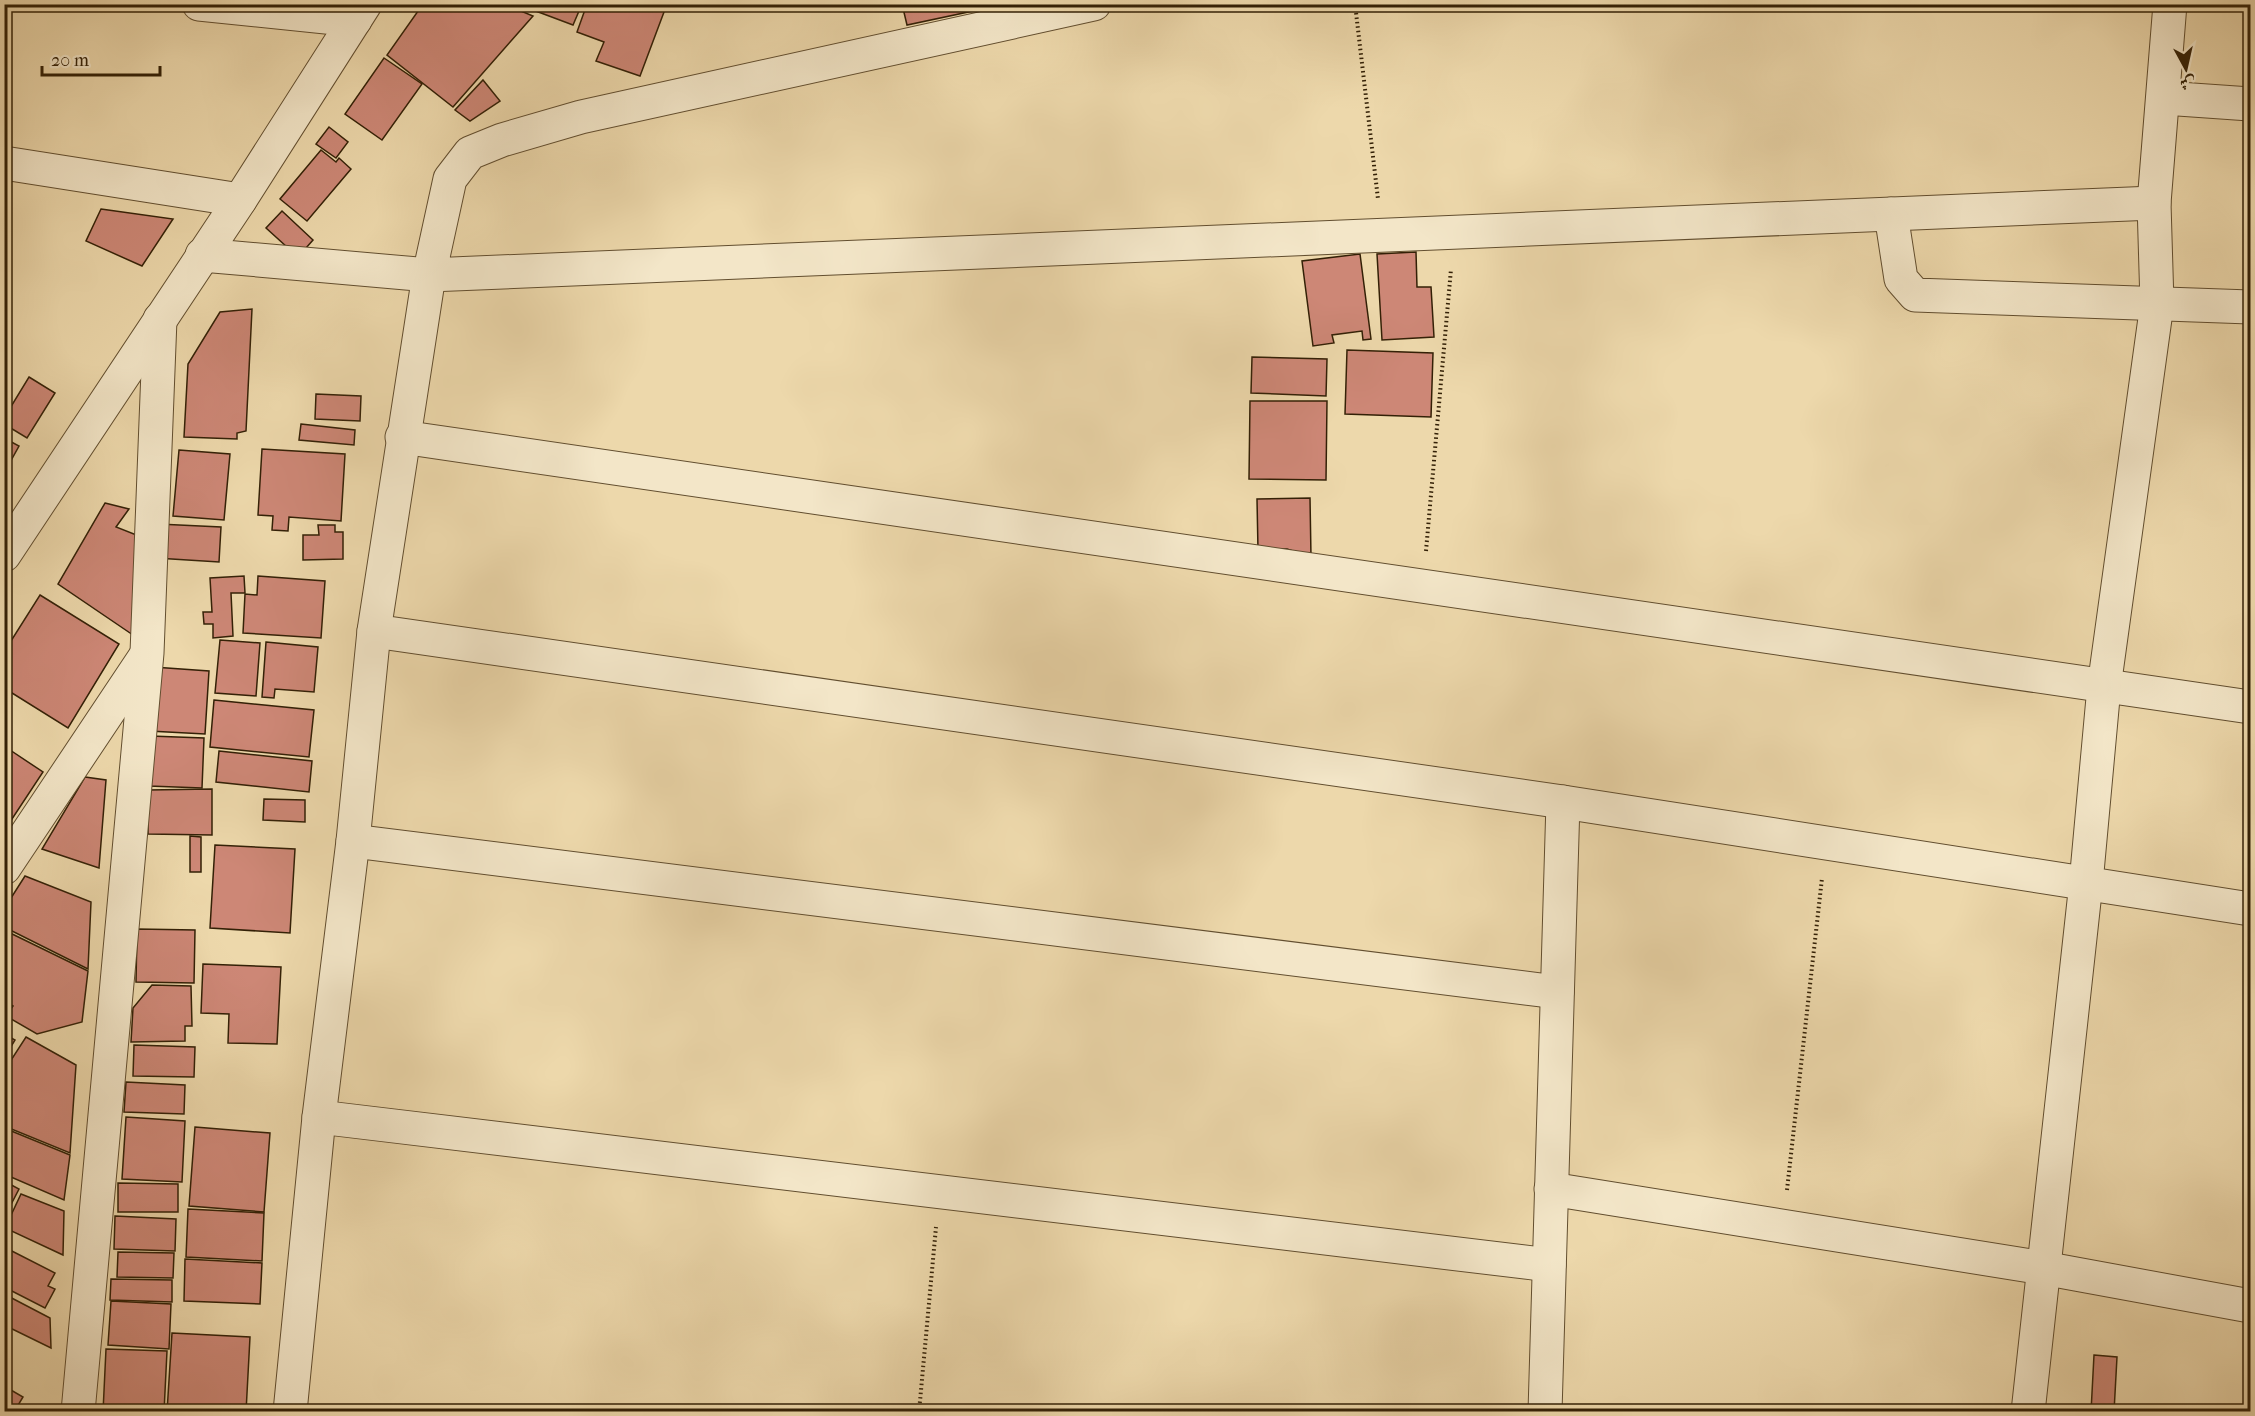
<svg xmlns="http://www.w3.org/2000/svg" width="2255" height="1416" viewBox="0 0 2255 1416" font-family="'IM FELL French Canon',Amiri,serif">
<style>
.building{fill:#cd8776;stroke:#332006;stroke-width:1.5}
.lines{fill:none;stroke-linecap:round;stroke-linejoin:round}
.minor-casing{stroke:#624e2f;stroke-width:35}
.path{stroke:#332006;stroke-width:4;stroke-dasharray:1.5 3;stroke-linecap:butt}
.minor{stroke:#f3e6c8;stroke-width:33}
</style>
<rect width="100%" height="100%" fill="#edd8ab"/>
<filter id="stains"><feTurbulence type="fractalNoise" baseFrequency=".00333" numOctaves="4"/><feColorMatrix values="0 0 0 0 .2 0 0 0 0 .09 0 0 0 0 .02 0 0 0 .5 -.17"/></filter>
<radialGradient id="worn" r=".72"><stop offset=".6" stop-color="#630" stop-opacity="0"/><stop offset="1" stop-color="#630" stop-opacity=".3"/></radialGradient>
<g class="building">
<path d="M 423,4 L 504,4 L 533,16 L 453,107 L 387,55 Z"/>
<path d="M 517,4 L 582,4 L 573,25 Z"/>
<path d="M 587,4 L 667,4 L 640,76 L 596,61 L 604,42 L 577,32 Z"/>
<path d="M 902,4 L 1006,4 L 907,25 Z"/>
<path d="M 384,58 L 422,84 L 382,140 L 345,114 Z"/>
<path d="M 483,80 L 500,101 L 470,121 L 455,110 Z"/>
<path d="M 329,127 L 348,142 L 336,158 L 316,144 Z"/>
<path d="M 321,150 L 336,162 L 339,158 L 351,169 L 307,221 L 280,199 Z"/>
<path d="M 101,209 L 173,219 L 142,266 L 86,241 Z"/>
<path d="M 282,211 L 313,240 L 298,257 L 266,228 Z"/>
<path d="M 1416,252 L 1417,287 L 1431,287 L 1434,337 L 1382,340 L 1377,254 Z"/>
<path d="M 1360,254 L 1371,339 L 1363,340 L 1362,331 L 1332,335 L 1334,343 L 1313,346 L 1302,261 Z"/>
<path d="M 252,309 L 246,431 L 237,433 L 237,439 L 184,437 L 188,364 L 220,312 Z"/>
<path d="M 1347,350 L 1433,353 L 1431,417 L 1345,414 Z"/>
<path d="M 1252,357 L 1327,359 L 1326,396 L 1251,393 Z"/>
<path d="M 29,377 L 55,393 L 27,438 L 4,424 L 4,418 Z"/>
<path d="M 316,394 L 361,396 L 360,421 L 315,419 Z"/>
<path d="M 1250,401 L 1327,401 L 1326,480 L 1249,479 Z"/>
<path d="M 301,424 L 355,430 L 354,445 L 299,440 Z"/>
<path d="M 4,438 L 19,446 L 4,473 Z"/>
<path d="M 262,449 L 345,454 L 341,521 L 289,517 L 288,531 L 272,530 L 273,516 L 258,515 Z"/>
<path d="M 179,450 L 230,454 L 224,520 L 173,516 Z"/>
<path d="M 1310,498 L 1311,557 L 1287,549 L 1258,550 L 1257,499 Z"/>
<path d="M 105,503 L 129,509 L 116,527 L 139,536 L 133,635 L 58,584 Z"/>
<path d="M 158,524 L 221,527 L 219,562 L 156,558 Z"/>
<path d="M 318,525 L 335,525 L 335,532 L 343,532 L 343,559 L 303,560 L 303,535 L 319,535 Z"/>
<path d="M 244,576 L 245,593 L 231,593 L 233,636 L 213,638 L 213,624 L 204,624 L 203,612 L 212,612 L 210,578 Z"/>
<path d="M 258,576 L 325,581 L 321,638 L 243,633 L 245,594 L 257,595 Z"/>
<path d="M 40,595 L 119,644 L 68,728 L 4,688 L 4,652 Z"/>
<path d="M 220,640 L 260,643 L 256,696 L 215,693 Z"/>
<path d="M 266,642 L 318,647 L 314,692 L 275,689 L 274,698 L 262,697 Z"/>
<path d="M 153,667 L 209,671 L 205,734 L 149,731 Z"/>
<path d="M 214,700 L 314,710 L 309,757 L 210,747 Z"/>
<path d="M 150,736 L 204,738 L 202,788 L 149,786 Z"/>
<path d="M 4,746 L 43,772 L 10,822 L 4,819 Z"/>
<path d="M 219,751 L 312,761 L 309,792 L 216,782 Z"/>
<path d="M 85,777 L 106,780 L 99,868 L 42,849 Z"/>
<path d="M 212,789 L 212,835 L 148,834 L 148,790 Z"/>
<path d="M 264,799 L 305,800 L 305,822 L 263,820 Z"/>
<path d="M 190,836 L 201,837 L 201,872 L 190,872 Z"/>
<path d="M 215,845 L 295,849 L 290,933 L 210,928 Z"/>
<path d="M 25,876 L 91,902 L 88,969 L 4,927 L 4,909 Z"/>
<path d="M 137,929 L 195,930 L 194,983 L 136,982 Z"/>
<path d="M 4,930 L 88,971 L 82,1022 L 37,1034 L 6,1016 L 13,1006 L 4,1001 Z"/>
<path d="M 203,964 L 281,967 L 277,1044 L 228,1043 L 229,1014 L 201,1013 Z"/>
<path d="M 152,985 L 191,986 L 192,1026 L 185,1026 L 185,1041 L 131,1042 L 133,1008 Z"/>
<path d="M 4,1034 L 15,1040 L 4,1058 Z"/>
<path d="M 26,1037 L 76,1065 L 70,1153 L 4,1126 L 4,1071 Z"/>
<path d="M 134,1045 L 195,1047 L 194,1077 L 133,1076 Z"/>
<path d="M 126,1082 L 185,1085 L 184,1114 L 124,1112 Z"/>
<path d="M 126,1117 L 185,1121 L 182,1182 L 122,1179 Z"/>
<path d="M 195,1127 L 270,1133 L 264,1212 L 189,1206 Z"/>
<path d="M 4,1128 L 70,1155 L 64,1200 L 4,1174 Z"/>
<path d="M 4,1181 L 19,1189 L 5,1216 L 4,1215 Z"/>
<path d="M 118,1183 L 178,1184 L 178,1212 L 118,1212 Z"/>
<path d="M 21,1194 L 64,1211 L 63,1255 L 5,1228 Z"/>
<path d="M 188,1209 L 264,1213 L 262,1261 L 186,1257 Z"/>
<path d="M 115,1216 L 176,1219 L 175,1251 L 114,1249 Z"/>
<path d="M 4,1247 L 55,1273 L 48,1286 L 55,1289 L 45,1308 L 4,1287 Z"/>
<path d="M 118,1252 L 174,1253 L 173,1278 L 117,1277 Z"/>
<path d="M 185,1259 L 262,1263 L 260,1304 L 184,1301 Z"/>
<path d="M 111,1279 L 172,1280 L 172,1302 L 110,1300 Z"/>
<path d="M 4,1294 L 50,1318 L 51,1348 L 4,1325 Z"/>
<path d="M 111,1301 L 171,1304 L 169,1349 L 108,1345 Z"/>
<path d="M 172,1333 L 250,1337 L 246,1412 L 167,1412 Z"/>
<path d="M 106,1349 L 167,1351 L 164,1412 L 103,1412 Z"/>
<path d="M 2094,1355 L 2117,1357 L 2114,1412 L 2091,1412 Z"/>
<path d="M 4,1386 L 23,1397 L 14,1412 L 4,1412 Z"/>
</g>
<g class="lines">
<defs>
<g id="minor">
<path d="M 199,4 L 355,20"/>
<path d="M 1094,4 L 581,117 L 502,140 L 470,153 L 450,179 L 429,275 L 2154,203"/>
<path d="M 2164,98 L 2250,104"/>
<path d="M 4,163 L 240,200"/>
<path d="M 1891,214 L 1901,279 L 1915,295 L 2250,307"/>
<path d="M 202,255 L 429,275 L 374,631 L 353,841 L 319,1117 L 290,1412"/>
<path d="M 402,437 L 2250,707"/>
<path d="M 4,555 L 240,200 L 365,4"/>
<path d="M 374,631 L 1563,802 L 2250,909"/>
<path d="M 353,841 L 1557,992"/>
<path d="M 4,868 L 145,657"/>
<path d="M 319,1117 L 1549,1265"/>
<path d="M 1551,1189 L 2043,1268 L 2250,1306"/>
<path d="M 78,1412 L 147,653 L 160,319"/>
<path d="M 1545,1412 L 1563,802"/>
<path d="M 2028,1412 L 2086,883 L 2104,687 L 2157,304 L 2154,203 L 2170,4"/>
</g>
</defs>
<use href="#minor" class="minor-casing"/>
<g class="path">
<path d="M 1355,4 L 1378,199"/>
<path d="M 1426,551 L 1451,269"/>
<path d="M 1787,1190 L 1822,878"/>
<path d="M 919,1412 L 936,1227"/>
</g>
<use href="#minor" class="minor"/>
</g>
<rect width="2255" height="1416" fill="none" stroke="#edd8ab" stroke-width="24"/>
<rect x="6" y="6" width="2243" height="1404" fill="none" stroke="#332006" stroke-width="3"/>
<rect x="12" y="12" width="2231" height="1392" fill="none" stroke="#332006" stroke-width="1.5"/>
<g transform="translate(2186 69) rotate(172)" stroke="#f3e6c8" stroke-width="4.5" paint-order="stroke">
<path d="M0-4.5L10 22L0 15L-10 22Z" fill="#332006"/>
<text y="-9" font-size="16" font-weight="bold" text-anchor="middle" fill="#332006">ش</text>
</g>
<path d="M42 66v9h118v-9" fill="none" stroke="#332006" stroke-width="3"/>
<text x="51" y="66" font-size="18" fill="#332006" stroke="#f3e6c8" stroke-width="4.5" paint-order="stroke">20 m</text>
<rect width="100%" height="100%" filter="url(#stains)"/>
<rect width="100%" height="100%" fill="url(#worn)"/>
</svg>
